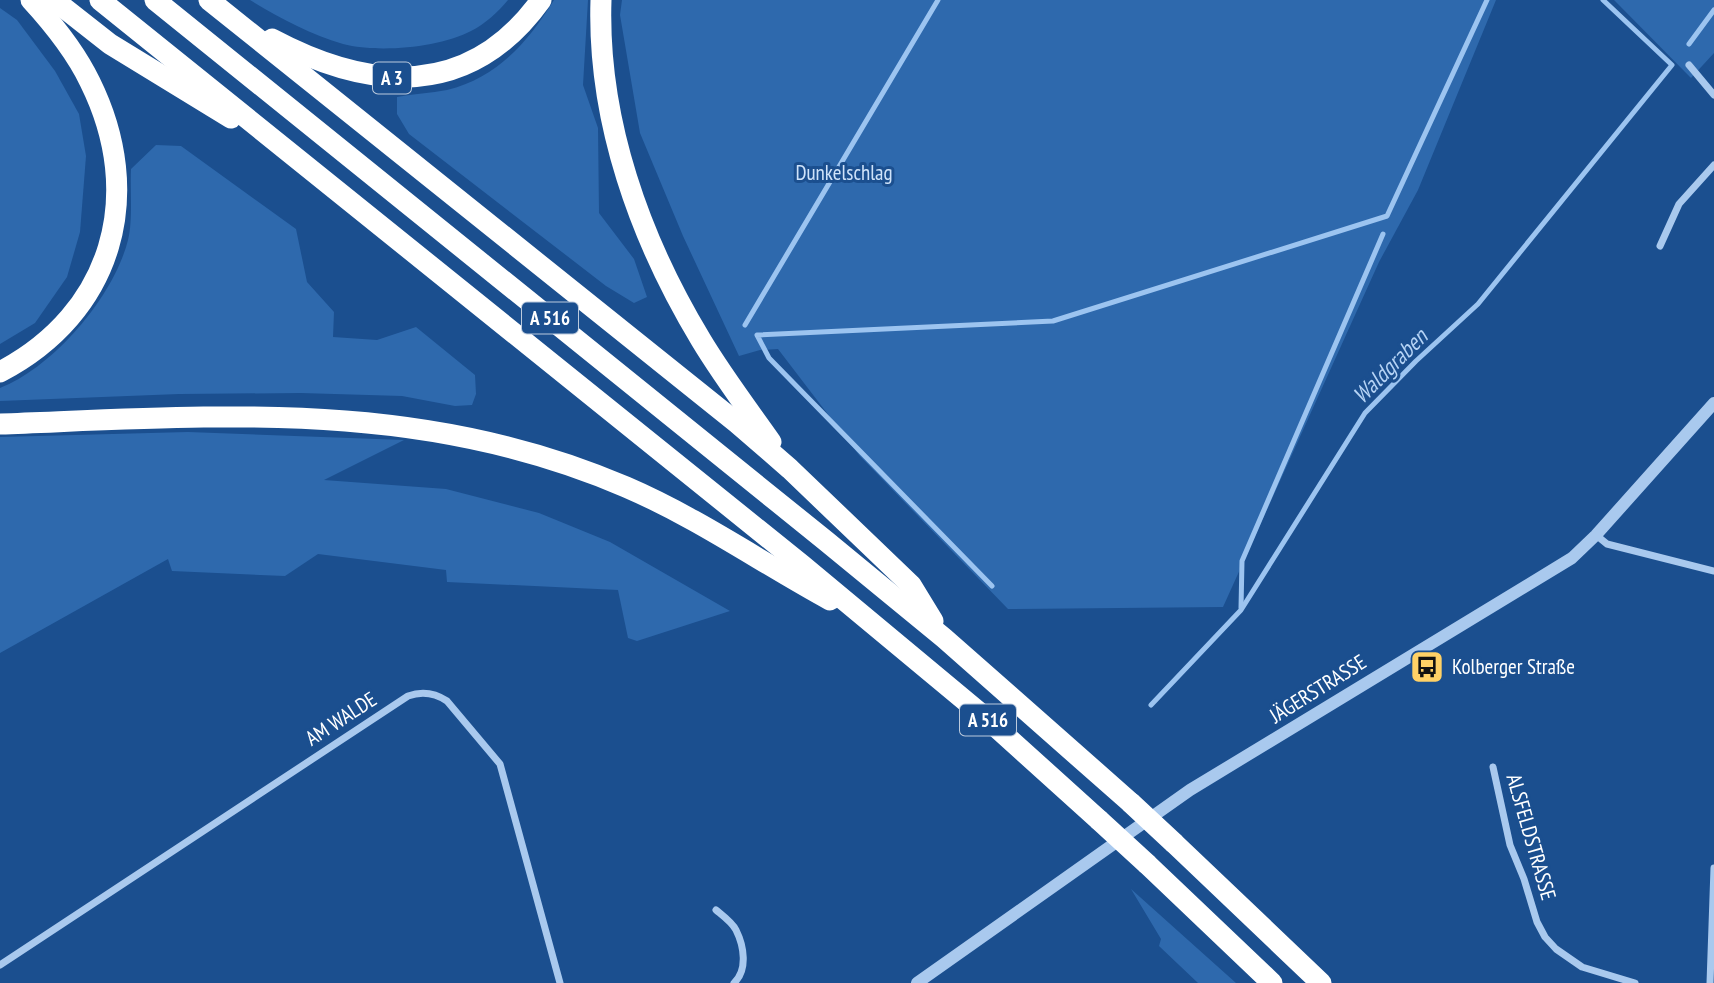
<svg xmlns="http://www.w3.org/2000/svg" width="1714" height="983" viewBox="0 0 1714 983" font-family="'PT Sans Narrow',sans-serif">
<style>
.green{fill:#2e69ad}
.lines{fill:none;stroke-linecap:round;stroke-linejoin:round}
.stream{stroke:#9cc4f0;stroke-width:5}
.minor{stroke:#a9c9ee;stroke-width:7}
.tertiary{stroke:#a9c9ee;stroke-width:12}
.motorway{stroke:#fff;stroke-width:21}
.motorway-bridge{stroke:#fff;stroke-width:21}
.labels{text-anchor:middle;stroke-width:6;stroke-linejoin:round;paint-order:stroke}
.shield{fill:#1b4f8f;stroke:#bbcadd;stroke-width:2}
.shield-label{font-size:19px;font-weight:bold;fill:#fff}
.park-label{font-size:21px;fill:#cfe3fa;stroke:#1b4f8f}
.poi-label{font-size:21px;fill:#fff;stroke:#1b4f8f;text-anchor:start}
.street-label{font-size:21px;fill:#fff;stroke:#1b4f8f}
.water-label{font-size:23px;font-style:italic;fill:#b5d3f5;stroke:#1b4f8f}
</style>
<rect width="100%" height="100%" fill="#1b4f8f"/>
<g class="green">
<path d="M 250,0 L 508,0 C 498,12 485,24 471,31 C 439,48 377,53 343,44 C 310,34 279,18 250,0 Z"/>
<path d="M 554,0 L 588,0 L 583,85 L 598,128 L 599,213 L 634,259 L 647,297 L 634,303 L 606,286 L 409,134 L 397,114 L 397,97 C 413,94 431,93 447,90 C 497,78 528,42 554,0 Z"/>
<path d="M 622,0 L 1496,0 L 1418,190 L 1379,262 L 1223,607 L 1008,609 L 859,455 L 778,349 L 760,350 L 739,356 L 683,236 L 640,133 L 620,15 Z"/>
<path d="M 1614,0 L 1714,0 L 1714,53 L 1691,78 Z"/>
<path d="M 0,8 L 17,20 L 55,71 L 79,114 L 86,156 L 80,232 L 67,277 L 35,323 L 0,344 Z"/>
<path d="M 156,145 L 181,146 L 296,229 L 307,282 L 334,312 L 333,337 L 377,340 L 416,327 L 475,375 L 476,394 L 472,405 L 455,406 L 402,396 L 301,393 L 179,394 L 0,401 L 0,388 C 54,367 114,296 128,240 C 133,220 130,190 131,169 Z"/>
<path d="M 188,432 L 404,440 L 324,480 L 446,489 L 539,513 L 610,542 L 730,611 L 637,641 L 628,638 L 618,590 L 447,582 L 446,570 L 318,554 L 285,576 L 172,571 L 168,559 L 0,653 L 0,437 Z"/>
<path d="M 1131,889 L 1236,983 L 1198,983 L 1159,946 L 1161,939 Z"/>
</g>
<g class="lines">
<g class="stream">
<path d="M 1689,44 L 1714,10"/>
<path d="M 745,325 L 938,0"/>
<path d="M 992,586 L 769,358 L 757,335 L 1053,321 L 1387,216 L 1487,0"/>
<path d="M 1241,608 L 1242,561 L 1383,234"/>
<path d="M 1151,705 L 1241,610 L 1365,413 L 1416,361 L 1478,304 L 1672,65 L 1603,0"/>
</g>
<g class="minor">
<path d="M 1689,65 L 1714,95"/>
<path d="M 1660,246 L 1679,204 L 1714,165"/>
<path d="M 1596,535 L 1607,544 L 1714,571"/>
<path d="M 1493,767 L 1510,845 L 1524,879 L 1537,922 L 1545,937 L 1556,949 L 1582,967 L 1635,983"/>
<path d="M 716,910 C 722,915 732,922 736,930 C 744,946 748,970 734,983"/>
<path d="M 0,965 L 408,696 C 422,691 435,693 447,701 L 500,764 L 560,983"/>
<path d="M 1710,983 L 1714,868"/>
</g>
<path class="tertiary" d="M 917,983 L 1190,790 L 1572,558 L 1596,535 L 1714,403"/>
<g class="motorway">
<path d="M 54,0 L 110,44 L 231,118"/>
<path d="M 100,0 L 802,565 L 986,718 L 1099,820"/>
<path d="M 155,0 L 826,541 L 944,638 L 1131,803"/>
<path d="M 209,0 L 737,423 L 790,469 L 911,585 L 933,621"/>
<path d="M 601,0 C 597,120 640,239 701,340 C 722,375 747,408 771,442"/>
<path d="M 272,39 C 370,91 469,100 541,0"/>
<path d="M 0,372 C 113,313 146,195 90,82 C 75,51 54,25 31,0"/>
<path d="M 0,424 C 218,416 420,398 626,487 C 698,518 762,563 830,600"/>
<path d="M 1174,843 L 1321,983"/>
<path d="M 1147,864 L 1272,983"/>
</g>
<g class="motorway-bridge">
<path d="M 1131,803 L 1174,843"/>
<path d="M 1099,820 L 1147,864"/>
</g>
</g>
<defs>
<symbol id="bus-square" viewBox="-11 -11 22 22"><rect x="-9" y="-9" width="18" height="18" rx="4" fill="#ffd166" stroke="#1b4f8f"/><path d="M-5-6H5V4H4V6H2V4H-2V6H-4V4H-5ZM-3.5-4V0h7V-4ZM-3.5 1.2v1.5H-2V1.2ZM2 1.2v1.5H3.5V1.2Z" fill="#111"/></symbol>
</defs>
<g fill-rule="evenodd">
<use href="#bus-square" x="1408" y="648" width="38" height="38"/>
</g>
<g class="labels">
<g class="shield">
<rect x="373" y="62.5" width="38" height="31" rx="5"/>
<rect x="522" y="302.5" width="56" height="31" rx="5"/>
<rect x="960" y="704.5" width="56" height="31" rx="5"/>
</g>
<g class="shield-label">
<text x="392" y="85">A 3</text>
<text x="550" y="325">A 516</text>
<text x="988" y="727">A 516</text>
</g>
<g class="park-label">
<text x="844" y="180">Dunkelschlag</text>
</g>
<g class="poi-label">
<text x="1452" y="674">Kolberger Straße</text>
</g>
<g class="street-label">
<text transform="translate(1318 689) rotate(-32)" y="7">JÄGERSTRASSE</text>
<text transform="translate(341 719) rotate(-33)" y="7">AM WALDE</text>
<text transform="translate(1531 837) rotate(74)" y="7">ALSFELDSTRASSE</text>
</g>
<g class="water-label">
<text transform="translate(1390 366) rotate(-45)" y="8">Waldgraben</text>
</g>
</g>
</svg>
